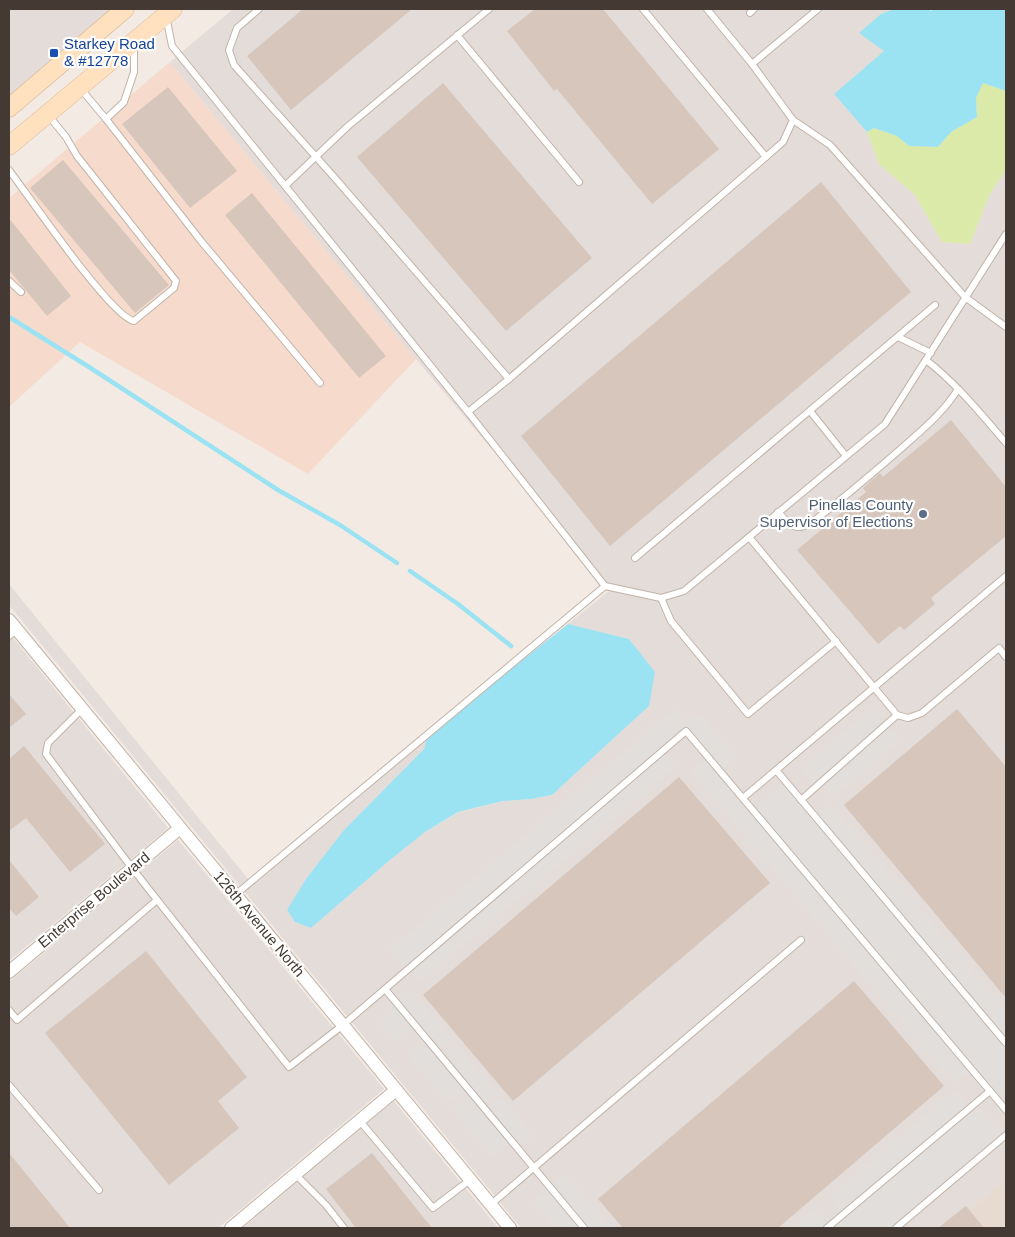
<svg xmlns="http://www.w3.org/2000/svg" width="1015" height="1237" viewBox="0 0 1015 1237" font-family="Arial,sans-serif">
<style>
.residential{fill:#e7dbd1}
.commercial{fill:#f6dbcc}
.industrial{fill:#e4dcd8}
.green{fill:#dbe9a9}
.parking{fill:#e2dedc}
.water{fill:#9be3f3}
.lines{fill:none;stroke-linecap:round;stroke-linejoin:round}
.stream{stroke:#9be3f3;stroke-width:4.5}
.building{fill:#d7c6bb}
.lane-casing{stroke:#c1b3a8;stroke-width:8}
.street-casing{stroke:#c1b3a8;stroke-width:14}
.secondary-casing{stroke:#d8b592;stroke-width:19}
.lane{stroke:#fff;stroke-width:6}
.street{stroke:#fff;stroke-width:12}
.secondary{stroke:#ffe1c0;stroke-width:18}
.transit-dot{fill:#1a4fb4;stroke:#fff;stroke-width:2}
.service-dot{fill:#5c6f8a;stroke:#fff;stroke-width:2}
.labels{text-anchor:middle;stroke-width:4.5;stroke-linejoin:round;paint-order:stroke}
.transit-label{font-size:15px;fill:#164399;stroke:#fff;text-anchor:start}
.service-label{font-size:15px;fill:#4e5e75;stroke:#fff;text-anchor:end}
.street-label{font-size:15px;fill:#443a33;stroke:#fff}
</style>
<rect width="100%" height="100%" fill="#f2eae3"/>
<path class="residential" d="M 1006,1179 L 1006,1228 L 948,1228 Z"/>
<path class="commercial" d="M 170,62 L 416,359 L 308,474 L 80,342 L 9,407 L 9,198 Z"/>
<g class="industrial">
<path d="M 9,9 L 112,9 L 9,97 Z"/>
<path d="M 233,9 L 894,9 L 881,14 L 884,51 L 834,94 L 867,132 L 879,164 L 915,195 L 942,242 L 970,244 L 989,196 L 1006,170 L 1006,1179 L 948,1228 L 521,1228 L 9,605 L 9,584 L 248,879 L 428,734 L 424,749 L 344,830 L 287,910 L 295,922 L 311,928 L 390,860 L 425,832 L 459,812 L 503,801 L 531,799 L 552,795 L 649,706 L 629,639 L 568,624 L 610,590 L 416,359 L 170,62 Z"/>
<path d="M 9,633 L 168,828 L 9,961 Z"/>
<path d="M 178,840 L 384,1089 L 218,1228 L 9,1228 L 9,982 Z"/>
<path d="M 394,1101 L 498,1228 L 243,1228 Z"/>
</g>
<path class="green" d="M 983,83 L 1006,91 L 1006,170 L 989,196 L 970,244 L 942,242 L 915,195 L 879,164 L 867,132 L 874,128 L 897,136 L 909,146 L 938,147 L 951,132 L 977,117 L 976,98 Z"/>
<g class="parking">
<path d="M 872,707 L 901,741 L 833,798 L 820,783 L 815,787 L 800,769 Z"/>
<path d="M 675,709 L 687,723 L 699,713 L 737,758 L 721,772 L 753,810 L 786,782 L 815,816 L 830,803 L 1006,1011 L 1006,1109 L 972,1070 L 954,1084 L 691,772 L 708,756 L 686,731 L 662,751 L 675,767 L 420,982 L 409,968 L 406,971 L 389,950 Z"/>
<path d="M 411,991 L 452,1039 L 438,1052 L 441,1056 L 456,1044 L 497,1093 L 483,1105 L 486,1110 L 501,1097 L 534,1136 L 519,1149 L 512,1142 L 493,1157 L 452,1109 L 472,1093 L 468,1089 L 449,1104 L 408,1055 L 427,1039 L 415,1026 L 396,1042 L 379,1022 L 398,1005 L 397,1003 Z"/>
<path d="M 955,1090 L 970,1107 L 976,1103 L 1005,1137 L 896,1228 L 792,1228 L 815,1209 L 830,1226 L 844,1214 L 829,1197 Z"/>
<path d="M 565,1174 L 611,1228 L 554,1228 L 532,1202 Z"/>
</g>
<g class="water">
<path d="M 894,9 L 928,9 L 931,11 L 934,9 L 1006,9 L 1006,91 L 983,83 L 976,98 L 977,117 L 951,132 L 938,147 L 909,146 L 897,136 L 874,128 L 867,132 L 834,94 L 884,51 L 859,33 L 881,14 Z"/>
<path d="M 568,624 L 629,639 L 655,672 L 649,706 L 552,795 L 531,799 L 503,801 L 458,812 L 425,832 L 390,860 L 311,928 L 295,922 L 287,910 L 306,879 L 344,830 L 424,749 L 428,734 Z"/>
</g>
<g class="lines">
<g class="stream">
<path d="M 9,317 L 89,367 L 278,490 L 340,525 L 397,563"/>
<path d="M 410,571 L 458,604 L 511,646"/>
</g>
</g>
<g class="building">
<path d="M 303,9 L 412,9 L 291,110 L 247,56 Z"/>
<path d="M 535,9 L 603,9 L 719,149 L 652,204 L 557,89 L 554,91 L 507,31 Z"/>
<path d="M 443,83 L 592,258 L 506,331 L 357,157 Z"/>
<path d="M 168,87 L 237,171 L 190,208 L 122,124 Z"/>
<path d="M 63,160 L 169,285 L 135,313 L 30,188 Z"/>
<path d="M 821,182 L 911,292 L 610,546 L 521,436 Z"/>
<path d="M 252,193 L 386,356 L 359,378 L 225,215 Z"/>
<path d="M 9,218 L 71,296 L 47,316 L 9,270 Z"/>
<path d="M 951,420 L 1006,487 L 1006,536 L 931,598 L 935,604 L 904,630 L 900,626 L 878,644 L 797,550 L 866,492 L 863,488 L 880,473 L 883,477 Z"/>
<path d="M 9,694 L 26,714 L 9,728 Z"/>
<path d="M 957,709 L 1006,767 L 1006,998 L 844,805 Z"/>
<path d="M 24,746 L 105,844 L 70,872 L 26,818 L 9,831 L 9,759 Z"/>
<path d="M 679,777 L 770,883 L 513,1101 L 423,995 Z"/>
<path d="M 9,860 L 39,897 L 16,916 L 9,908 Z"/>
<path d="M 146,951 L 247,1077 L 218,1101 L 239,1128 L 169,1185 L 45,1033 Z"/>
<path d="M 854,981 L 944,1086 L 778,1228 L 623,1228 L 598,1199 Z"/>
<path d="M 9,1153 L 62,1218 L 70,1228 L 9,1228 Z"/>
<path d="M 372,1153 L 415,1207 L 432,1228 L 356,1228 L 326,1189 Z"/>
<path d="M 966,1206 L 984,1228 L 938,1228 Z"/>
</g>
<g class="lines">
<defs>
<g id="lane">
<path d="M 259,9 L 237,28 L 229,50 L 234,65 L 334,177 L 509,379"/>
<path d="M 643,9 L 766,157"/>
<path d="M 750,13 L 754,9"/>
<path d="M 166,16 L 172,46 L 468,412 L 509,379 L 783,142 L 793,120 L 752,64 L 707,9"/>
<path d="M 457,35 L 579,182"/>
<path d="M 752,64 L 818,9"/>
<path d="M 80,88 L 106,119 L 124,102 L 134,72 L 134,45"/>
<path d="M 106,119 L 201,241 L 320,383"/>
<path d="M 793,120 L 830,145 L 965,297 L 1006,327"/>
<path d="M 9,170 C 28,195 111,317 134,321 L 174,288 L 176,281 L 89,171 L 77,156 L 66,137 L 48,115"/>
<path d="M 285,186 L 347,127 L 489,9"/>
<path d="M 9,281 L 21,292"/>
<path d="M 898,337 L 931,353"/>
<path d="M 926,360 C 957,384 981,414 1006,443"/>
<path d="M 810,411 L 846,456"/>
<path d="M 778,512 C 790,525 795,532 811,523 C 843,499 873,473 903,447 C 923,429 944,412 958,389"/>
<path d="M 749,537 L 897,715 L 908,718 L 922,713 L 999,648 L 1006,657"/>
<path d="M 635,558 L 935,305"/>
<path d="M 605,586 L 661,598 L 684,591 L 885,424 L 1006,234"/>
<path d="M 661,598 L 671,621 L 748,714 L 836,641"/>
<path d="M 9,636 L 17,629"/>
<path d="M 82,709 L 48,743 L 46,754 L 132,868 L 289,1067 L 343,1025 L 686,731 L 1006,1110"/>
<path d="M 776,770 L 1006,1043"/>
<path d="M 743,798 L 1006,576"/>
<path d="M 801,800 L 897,715"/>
<path d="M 235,895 L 605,586 L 468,412"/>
<path d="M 385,989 L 584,1228"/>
<path d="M 9,1010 L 17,1020 L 157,900"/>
<path d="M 9,1085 L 99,1190"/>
<path d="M 359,1120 L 433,1208 L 470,1180"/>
<path d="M 295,1174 L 326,1205 L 344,1228"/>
<path d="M 490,1205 L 801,940"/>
<path d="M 827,1228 L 990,1091"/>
<path d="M 896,1228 L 1006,1135"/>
</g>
<g id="street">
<path d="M 9,620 L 510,1228"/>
<path d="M 9,972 L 180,828"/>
<path d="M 231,1228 L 396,1090"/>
</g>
<g id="secondary">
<path d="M 9,108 L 125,9"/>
<path d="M 9,146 L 173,9"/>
</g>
</defs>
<use href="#lane" class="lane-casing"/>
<use href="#street" class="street-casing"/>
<use href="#secondary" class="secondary-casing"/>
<use href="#lane" class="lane"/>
<use href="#street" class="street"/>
<use href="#secondary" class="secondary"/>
</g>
<rect class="transit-dot" x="49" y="48" width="10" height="10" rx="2.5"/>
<circle class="service-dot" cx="923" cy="514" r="5"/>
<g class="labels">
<g class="transit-label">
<text x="64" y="49">Starkey Road<tspan x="64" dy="17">&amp; #12778</tspan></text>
</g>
<g class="service-label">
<text x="913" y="510">Pinellas County<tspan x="913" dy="17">Supervisor of Elections</tspan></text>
</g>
<g class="street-label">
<text transform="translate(94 900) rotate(-40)" y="5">Enterprise Boulevard</text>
<text transform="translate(259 924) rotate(50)" y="5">126th Avenue North</text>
</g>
</g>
<rect width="1015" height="1237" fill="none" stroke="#443a33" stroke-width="20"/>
</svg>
